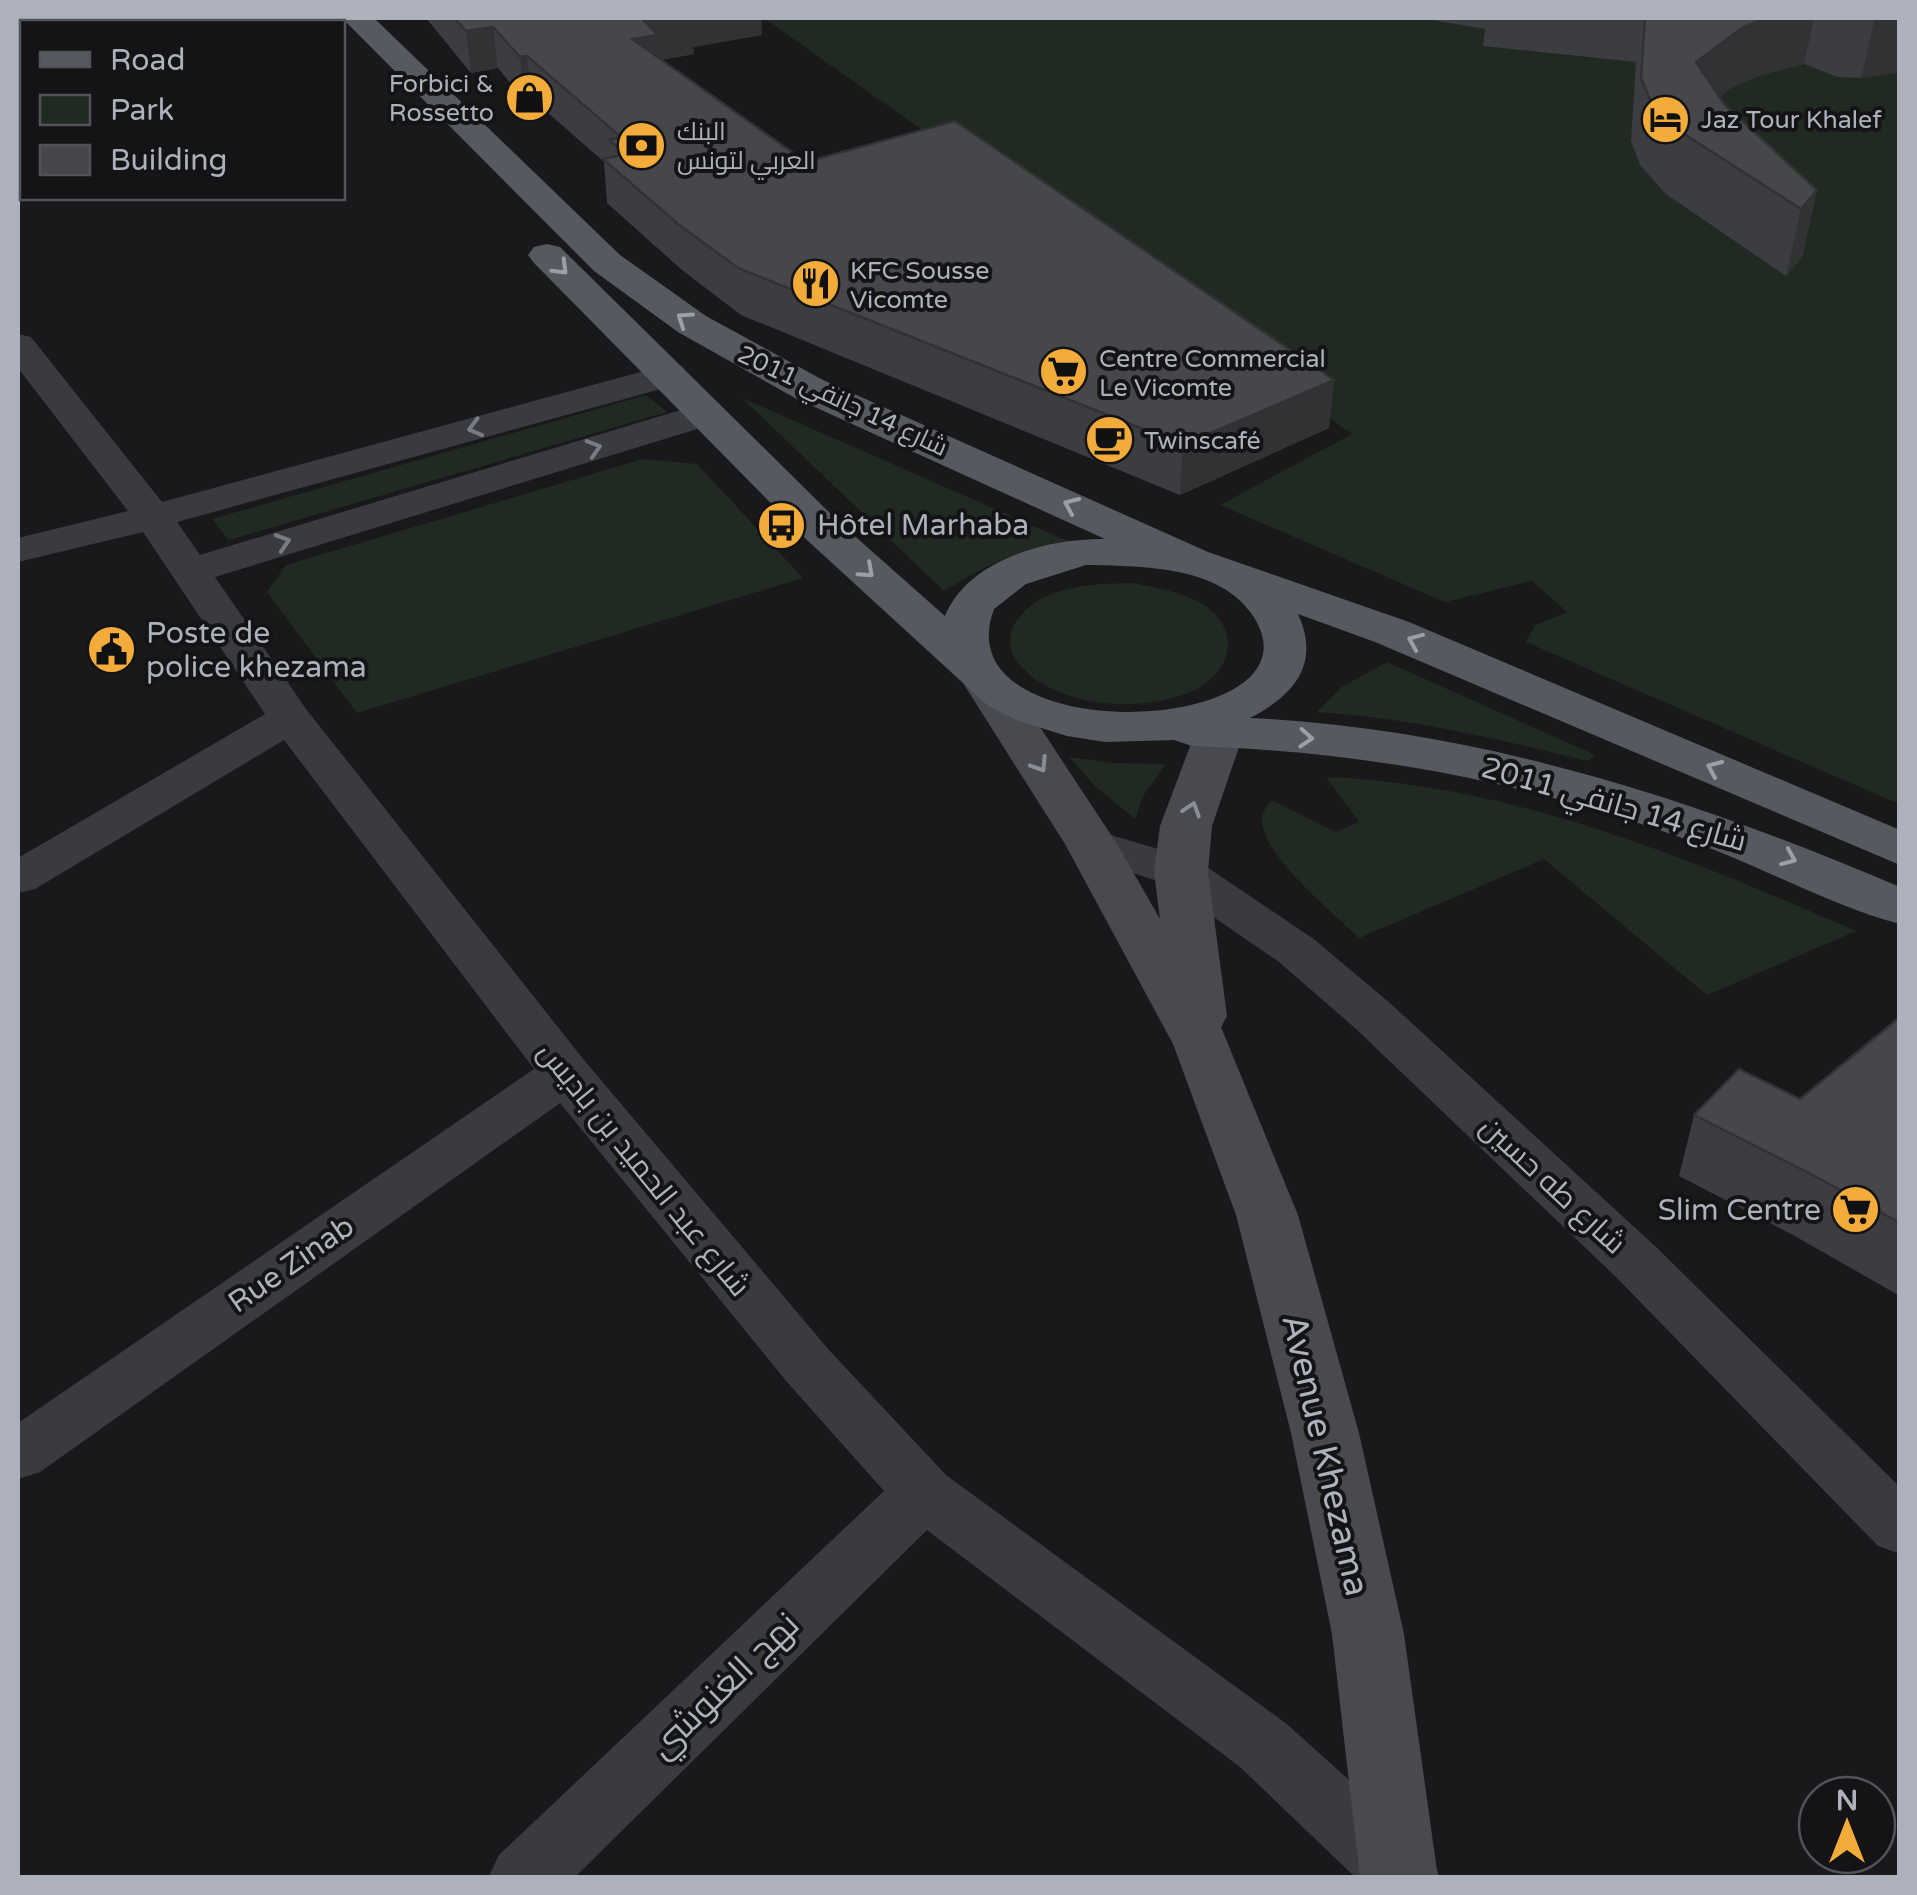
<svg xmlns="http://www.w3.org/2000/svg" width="1917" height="1895" viewBox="0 0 1917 1895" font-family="'Varela Round',Cairo,sans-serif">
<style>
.green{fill:#212a22}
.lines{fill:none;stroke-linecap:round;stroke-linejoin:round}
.minor{fill:#3a3b40;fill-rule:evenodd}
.secondary{fill:#484a50;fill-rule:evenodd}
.primary{fill:#56595f;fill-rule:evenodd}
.wall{fill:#3c3d40}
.shaded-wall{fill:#313234}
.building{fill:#46474b;stroke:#313234;stroke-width:2.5}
.oneway{stroke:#9b9fa9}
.oneway2{stroke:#797c84}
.oneway3{stroke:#898d96}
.labels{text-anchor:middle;stroke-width:8;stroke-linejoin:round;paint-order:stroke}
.far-poi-label{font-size:25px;fill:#acb1bb;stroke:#141416;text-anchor:start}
.far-street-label{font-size:25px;fill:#acb1bb;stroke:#141416}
.poi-label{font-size:30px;fill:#acb1bb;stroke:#141416;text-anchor:start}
.street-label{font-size:30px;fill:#acb1bb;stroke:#141416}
.near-street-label{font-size:35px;fill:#acb1bb;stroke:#141416}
</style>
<rect width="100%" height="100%" fill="#19191b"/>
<g class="green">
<path d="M 764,18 L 1899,18 L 1899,804 L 1526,642 L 1535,625 L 1567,612 L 1532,581 L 1445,602 L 1220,505 L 1352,434 Z"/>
<path d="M 646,395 L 667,412 L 229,540 L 212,519 Z"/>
<path d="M 742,398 L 1070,542 C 1018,549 988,564 944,591 Z"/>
<path d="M 643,459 L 697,464 L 803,578 L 357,713 L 267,592 L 286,565 Z"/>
<path d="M 1132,583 C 1156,588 1182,591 1204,605 C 1244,632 1230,675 1190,692 C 1139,714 1049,708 1015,658 C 1008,648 1009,633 1015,623 C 1040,585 1090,584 1132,583 Z"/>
<path d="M 1387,662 L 1595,755 L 1588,761 C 1498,739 1410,718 1317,712 L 1342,687 Z"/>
<path d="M 1069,757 L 1112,763 L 1166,764 L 1143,796 L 1135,819 L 1095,786 Z"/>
<path d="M 1326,777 C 1511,784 1689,858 1856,931 L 1707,995 L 1544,859 L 1359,938 C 1333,912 1263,856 1262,821 C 1262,812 1266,807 1272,800 L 1336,832 L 1359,822 Z"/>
</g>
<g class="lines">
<g class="minor">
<path d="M 18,334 L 31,337 L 162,502 L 670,364 L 683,367 L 688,375 L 683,383 L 177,522 L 200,555 L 694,406 L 707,403 L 720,406 L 726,414 L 720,422 L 215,577 L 306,709 L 584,1060 L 829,1350 L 946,1475 L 1288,1725 L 1430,1853 L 1440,1878 L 1356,1878 L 1240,1767 L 927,1530 L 574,1878 L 488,1878 L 499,1855 L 884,1491 L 787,1382 L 560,1103 L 40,1472 L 18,1479 L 18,1423 L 534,1069 L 284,740 L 35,889 L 18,893 L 18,858 L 265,714 L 143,532 L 18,562 L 18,538 L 128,511 L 18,368 Z"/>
<path d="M 1091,829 L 1198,861 L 1315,940 L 1391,1004 L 1656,1247 L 1900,1487 L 1900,1554 L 1878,1546 L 1616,1277 L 1355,1028 L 1279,962 L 1164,883 L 1074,854 L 1067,844 L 1074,834 Z"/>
</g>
<path class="secondary" d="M 987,669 L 1004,673 L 1011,683 L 1117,844 L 1160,919 L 1154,872 L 1160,826 L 1203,712 L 1210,702 L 1227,697 L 1244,702 L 1251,712 L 1212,826 L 1208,872 L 1227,1016 L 1221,1027 L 1298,1215 L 1359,1433 L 1404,1634 L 1438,1878 L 1360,1878 L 1332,1634 L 1291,1433 L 1236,1215 L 1173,1044 L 1065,844 L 963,683 L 970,673 Z"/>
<g class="primary">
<path d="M 291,18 L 325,18 L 328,22 L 294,22 Z"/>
<path d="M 342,18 L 374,18 L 620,255 L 706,316 L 823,380 L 1208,552 L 1409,622 L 1900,830 L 1900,865 L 1375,642 L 1298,614 C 1321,664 1294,695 1250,718 C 1477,729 1692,798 1900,887 L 1900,924 C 1831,906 1757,864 1688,840 C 1523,781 1368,752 1192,746 L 1174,740 L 1105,742 L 1067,736 L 1016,720 L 987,705 L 808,541 L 534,263 L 528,255 L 534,247 L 547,244 L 560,247 L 840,523 L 945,616 C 968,559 1049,538 1105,539 L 795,398 L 678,332 L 594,271 ZM 1086,565 C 1138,566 1217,565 1251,613 C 1339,737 939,754 994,609 L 1026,584 Z"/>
</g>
</g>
<g class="wall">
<path d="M 426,18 L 761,18 L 762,35 L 693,47 L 694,54 L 661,60 L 806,162 L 1334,380 L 1329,428 L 1180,495 L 741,315 L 682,270 L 607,203 L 604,162 L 531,98 L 524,100 L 498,68 L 471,73 Z"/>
<path d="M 1421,18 L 1900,18 L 1861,78 L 1837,77 L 1804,64 L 1761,75 L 1731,88 L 1719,97 L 1724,104 L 1817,190 L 1802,257 L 1786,276 L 1666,194 L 1640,165 L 1631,141 L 1636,62 L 1483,46 L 1485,29 Z"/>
<path d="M 1900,1017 L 1900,1296 L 1793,1235 L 1679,1176 L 1694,1115 L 1800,1099 Z"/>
</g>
<g class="shaded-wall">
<path d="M 665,18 L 761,18 L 762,35 L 693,47 L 694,54 L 660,60 L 632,39 L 644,21 Z"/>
<path d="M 1766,18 L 1814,18 L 1804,64 L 1761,75 L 1731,88 L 1685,124 L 1696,62 L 1743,27 Z"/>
<path d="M 1875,18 L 1900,18 L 1900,72 L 1861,78 Z"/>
<path d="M 493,27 L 498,68 L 471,73 L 466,31 Z"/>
<path d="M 527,56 L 531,98 L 524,100 L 520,57 Z"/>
<path d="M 1817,190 L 1802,257 L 1786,276 L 1801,209 Z"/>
<path d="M 1334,380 L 1329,428 L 1180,495 L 1183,445 Z"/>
</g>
<g class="building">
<path d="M 454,18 L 665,18 L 644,21 L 658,35 L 632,39 L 806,162 L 955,121 L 1334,380 L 1183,445 L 738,268 L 678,224 L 603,159 L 626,154 L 609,140 L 621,137 L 527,56 L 520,57 L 493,27 L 466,31 Z"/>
<path d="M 1645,18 L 1766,18 L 1743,27 L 1696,62 L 1724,104 L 1817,190 L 1801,209 L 1678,130 L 1651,102 L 1641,78 Z"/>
<path d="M 1900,1017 L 1900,1223 L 1811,1174 L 1694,1115 L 1739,1069 L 1800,1099 Z"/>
</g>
<defs><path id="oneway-chevron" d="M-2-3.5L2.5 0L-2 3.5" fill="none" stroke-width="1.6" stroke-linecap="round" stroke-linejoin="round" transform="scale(2.5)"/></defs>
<g class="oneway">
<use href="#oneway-chevron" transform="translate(561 268) rotate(45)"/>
<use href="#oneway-chevron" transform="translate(684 319) rotate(-146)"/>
<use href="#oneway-chevron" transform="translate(1071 505) rotate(-156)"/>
<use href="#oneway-chevron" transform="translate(867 571) rotate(42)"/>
<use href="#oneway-chevron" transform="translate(1415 641) rotate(-157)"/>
<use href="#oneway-chevron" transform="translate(1306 738) rotate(4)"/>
<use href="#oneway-chevron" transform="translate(1714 768) rotate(-156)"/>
<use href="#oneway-chevron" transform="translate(1789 858) rotate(23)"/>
</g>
<g class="oneway2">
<use href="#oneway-chevron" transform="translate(475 428) rotate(165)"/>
<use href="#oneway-chevron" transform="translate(594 448) rotate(-17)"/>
<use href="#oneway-chevron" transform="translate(283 542) rotate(-17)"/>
</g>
<g class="oneway3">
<use href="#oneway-chevron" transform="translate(1040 765) rotate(57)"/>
<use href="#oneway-chevron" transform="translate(1192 809) rotate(-72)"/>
</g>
<defs>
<symbol id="shop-disc" viewBox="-11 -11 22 22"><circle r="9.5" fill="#f3ac3a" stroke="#141416"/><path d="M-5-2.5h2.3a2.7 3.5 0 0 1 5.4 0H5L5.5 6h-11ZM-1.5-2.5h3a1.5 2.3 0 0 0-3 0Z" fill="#111"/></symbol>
<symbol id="hotel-disc" viewBox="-11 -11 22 22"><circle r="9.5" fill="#f3ac3a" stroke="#141416"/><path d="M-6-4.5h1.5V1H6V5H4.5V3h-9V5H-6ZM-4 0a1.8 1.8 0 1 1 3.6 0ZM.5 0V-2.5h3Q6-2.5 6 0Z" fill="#111"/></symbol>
<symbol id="bank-disc" viewBox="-11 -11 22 22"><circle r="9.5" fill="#f3ac3a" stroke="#141416"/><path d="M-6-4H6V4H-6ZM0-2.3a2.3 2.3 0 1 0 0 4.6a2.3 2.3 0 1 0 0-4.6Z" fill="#111"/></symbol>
<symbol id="restaurant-disc" viewBox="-11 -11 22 22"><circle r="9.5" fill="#f3ac3a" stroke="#141416"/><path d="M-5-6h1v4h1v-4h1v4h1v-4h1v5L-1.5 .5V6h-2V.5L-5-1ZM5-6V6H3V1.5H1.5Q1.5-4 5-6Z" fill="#111"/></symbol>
<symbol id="supermarket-disc" viewBox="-11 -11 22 22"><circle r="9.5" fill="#f3ac3a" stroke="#141416"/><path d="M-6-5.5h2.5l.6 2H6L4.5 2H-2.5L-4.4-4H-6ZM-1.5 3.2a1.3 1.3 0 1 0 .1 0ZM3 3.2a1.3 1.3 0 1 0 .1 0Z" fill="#111"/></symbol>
<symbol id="cafe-disc" viewBox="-11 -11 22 22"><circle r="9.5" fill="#f3ac3a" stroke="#141416"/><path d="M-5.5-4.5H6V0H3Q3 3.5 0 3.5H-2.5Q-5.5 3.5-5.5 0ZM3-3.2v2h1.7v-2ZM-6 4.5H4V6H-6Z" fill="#111"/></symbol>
<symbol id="bus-disc" viewBox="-11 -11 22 22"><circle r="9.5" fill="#f3ac3a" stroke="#141416"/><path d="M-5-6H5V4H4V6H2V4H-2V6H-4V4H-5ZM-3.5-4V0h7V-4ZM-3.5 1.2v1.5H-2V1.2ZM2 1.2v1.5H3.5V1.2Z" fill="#111"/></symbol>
<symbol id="civic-disc" viewBox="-11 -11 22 22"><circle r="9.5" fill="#f3ac3a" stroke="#141416"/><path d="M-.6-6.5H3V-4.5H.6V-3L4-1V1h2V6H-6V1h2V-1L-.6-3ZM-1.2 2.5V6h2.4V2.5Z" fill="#111"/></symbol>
</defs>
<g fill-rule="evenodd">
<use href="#shop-disc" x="502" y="70" width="55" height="55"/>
<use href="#hotel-disc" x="1638" y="92" width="55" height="55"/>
<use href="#bank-disc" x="614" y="118" width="55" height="55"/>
<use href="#restaurant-disc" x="788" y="256" width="55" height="55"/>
<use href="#supermarket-disc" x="1036" y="344" width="55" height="55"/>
<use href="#cafe-disc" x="1082" y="412" width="55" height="55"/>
<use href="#bus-disc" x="754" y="498" width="55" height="55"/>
<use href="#civic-disc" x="84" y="622" width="55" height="55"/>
<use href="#supermarket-disc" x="1828" y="1182" width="55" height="55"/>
</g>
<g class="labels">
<g class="far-poi-label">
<text x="494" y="92" text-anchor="end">Forbici &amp;<tspan x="494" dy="29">Rossetto</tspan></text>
<text x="1701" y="128">Jaz Tour Khalef</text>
<text x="677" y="140">البنك<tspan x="677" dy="29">العربي لتونس</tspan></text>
<text x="850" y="279">KFC Sousse<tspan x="850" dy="29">Vicomte</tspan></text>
<text x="1099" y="367">Centre Commercial<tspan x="1099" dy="29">Le Vicomte</tspan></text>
<text x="1144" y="449">Twinscafé</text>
</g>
<g class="far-street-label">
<text transform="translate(843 400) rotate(25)" y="9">شارع 14 جانفي 2011</text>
</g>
<g class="poi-label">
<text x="817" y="535">Hôtel Marhaba</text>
<text x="146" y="643">Poste de<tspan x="146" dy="34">police khezama</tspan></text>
<text x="1821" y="1220" text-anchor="end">Slim Centre</text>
</g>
<g class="street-label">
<text transform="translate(1614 804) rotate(16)" y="10">شارع 14 جانفي 2011</text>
<text transform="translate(644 1169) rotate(51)" y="10">شارع عبد الحميد بن باديس</text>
<text transform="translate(1553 1185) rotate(43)" y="10">شارع طه حسين</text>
<text transform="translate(291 1264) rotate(-35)" y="10">Rue Zinab</text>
</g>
<g class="near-street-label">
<text transform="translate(1326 1455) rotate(77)" y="12">Avenue Khezama</text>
<text transform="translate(724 1685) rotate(-44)" y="12">نهج الغنوشي</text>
</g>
</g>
<rect width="1917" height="1895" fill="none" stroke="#acb1bb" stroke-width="40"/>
<rect x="20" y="20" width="325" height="180" fill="#141416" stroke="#515358" stroke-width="2.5"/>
<rect x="40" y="52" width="50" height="15" fill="#56595f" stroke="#515358" stroke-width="2.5"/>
<text x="110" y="70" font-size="30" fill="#acb1bb">Road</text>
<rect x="40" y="95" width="50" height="30" fill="#212a22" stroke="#515358" stroke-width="2.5"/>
<text x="110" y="120" font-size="30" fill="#acb1bb">Park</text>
<rect x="40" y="145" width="50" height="30" fill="#46474b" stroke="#515358" stroke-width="2.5"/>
<text x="110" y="170" font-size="30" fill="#acb1bb">Building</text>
<g transform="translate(1847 1825)"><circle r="48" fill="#141416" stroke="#515358" stroke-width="2.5"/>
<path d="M0-8L18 38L0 25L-18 38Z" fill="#f3ac3a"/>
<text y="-15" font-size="28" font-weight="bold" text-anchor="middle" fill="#acb1bb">N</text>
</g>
</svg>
